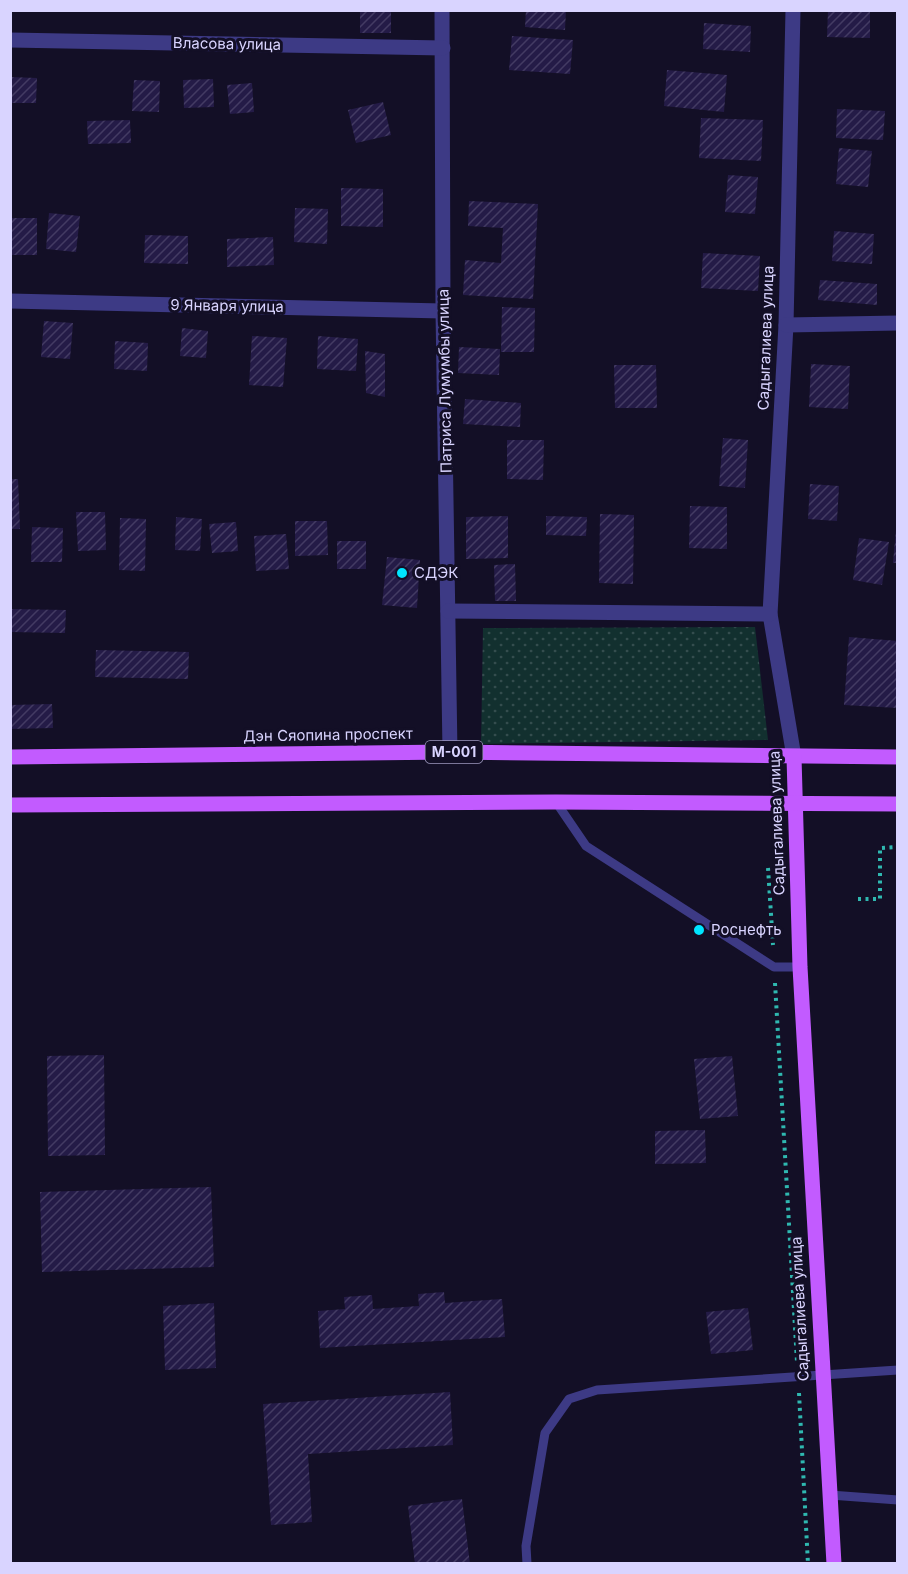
<svg xmlns="http://www.w3.org/2000/svg" width="908" height="1574" viewBox="0 0 908 1574" font-family="Inter,sans-serif">
<style>
.park{fill:url(#park-dots)}
.building{fill:url(#building-hatch)}
.lines{fill:none;stroke-linecap:round;stroke-linejoin:round}
.path{stroke:#2fb8b0;stroke-width:4;stroke-dasharray:3 4.5;stroke-linecap:butt}
.service{stroke:#3d3a85;stroke-width:9}
.minor{stroke:#3d3a85;stroke-width:15}
.primary{stroke:#c25bff;stroke-width:15}
.poi-dot{fill:#00e5ff;stroke:#130f26;stroke-width:2}
.labels{text-anchor:middle;stroke-width:6;stroke-linejoin:round;paint-order:stroke}
.shield{fill:#130f26;stroke:#9e99be;stroke-width:1.5}
.shield-label{font-size:14px;font-weight:bold;fill:#d9d4ff}
.street-label{font-size:15px;fill:#d9d4ff;stroke:#130f26}
.poi-label{font-size:15px;fill:#d9d4ff;stroke:#130f26;text-anchor:start}
</style>
<defs>
<pattern id="park-dots" width="8" height="8" patternUnits="userSpaceOnUse" patternTransform="scale(1.5)"><rect width="8" height="8" fill="#12302f"/><path d="M2 2h.1M6 6h.1" fill="none" stroke="#344d4e" stroke-width="1.8" stroke-linecap="round"/></pattern>
<pattern id="building-hatch" width="6" height="6" patternUnits="userSpaceOnUse" patternTransform="scale(1.5)"><rect width="6" height="6" fill="#241b47"/><path d="M-1 1l2-2M0 6l6-6M5 7l2-2" fill="none" stroke="#433b63"/></pattern>
</defs>
<rect width="100%" height="100%" fill="#130f26"/>
<path class="park" d="M 755,627 L 768,740 L 481,744 L 483,628 Z"/>
<g class="building">
<rect x="360" y="10" width="31" height="23"/>
<path d="M 526,10 L 566,10 L 565,30 L 525,27 Z"/>
<path d="M 828,10 L 870,10 L 870,38 L 827,37 Z"/>
<path d="M 704,23 L 751,26 L 750,52 L 703,49 Z"/>
<path d="M 512,36 L 573,40 L 570,74 L 509,70 Z"/>
<path d="M 667,70 L 727,75 L 724,112 L 664,106 Z"/>
<path d="M 10,77 L 37,78 L 36,103 L 10,103 Z"/>
<path d="M 213,79 L 214,107 L 184,108 L 183,80 Z"/>
<path d="M 134,80 L 160,81 L 159,112 L 132,111 Z"/>
<path d="M 252,83 L 254,112 L 230,114 L 227,85 Z"/>
<path d="M 383,102 L 391,135 L 356,143 L 348,110 Z"/>
<path d="M 837,109 L 885,111 L 883,140 L 836,138 Z"/>
<path d="M 701,118 L 763,120 L 761,161 L 699,158 Z"/>
<path d="M 130,120 L 131,143 L 88,144 L 87,121 Z"/>
<path d="M 839,148 L 872,151 L 868,187 L 836,184 Z"/>
<path d="M 728,175 L 758,177 L 755,214 L 725,212 Z"/>
<path d="M 341,188 L 383,189 L 383,227 L 341,226 Z"/>
<path d="M 469,201 L 538,204 L 533,299 L 463,295 L 465,260 L 501,263 L 503,228 L 468,226 Z"/>
<path d="M 295,208 L 328,209 L 327,244 L 294,242 Z"/>
<path d="M 49,213 L 80,216 L 76,252 L 46,249 Z"/>
<rect x="10" y="218" width="27" height="37"/>
<path d="M 834,231 L 874,234 L 872,264 L 832,261 Z"/>
<path d="M 145,235 L 188,236 L 188,264 L 144,263 Z"/>
<path d="M 273,237 L 274,265 L 227,267 L 227,239 Z"/>
<path d="M 703,253 L 760,256 L 758,291 L 701,288 Z"/>
<path d="M 820,280 L 877,284 L 877,305 L 818,300 Z"/>
<path d="M 502,307 L 535,308 L 534,352 L 501,352 Z"/>
<path d="M 44,321 L 73,323 L 70,359 L 41,357 Z"/>
<path d="M 182,328 L 208,331 L 206,358 L 180,356 Z"/>
<path d="M 252,336 L 287,338 L 283,387 L 249,385 Z"/>
<path d="M 318,336 L 358,339 L 356,371 L 317,369 Z"/>
<path d="M 115,341 L 148,343 L 147,371 L 114,369 Z"/>
<path d="M 459,347 L 500,349 L 499,375 L 458,373 Z"/>
<path d="M 365,351 L 385,354 L 385,397 L 366,393 Z"/>
<path d="M 811,364 L 850,366 L 848,409 L 809,407 Z"/>
<path d="M 614,365 L 656,365 L 657,408 L 615,408 Z"/>
<path d="M 465,399 L 521,403 L 520,427 L 463,424 Z"/>
<path d="M 723,438 L 748,440 L 745,488 L 719,486 Z"/>
<path d="M 507,440 L 544,440 L 543,480 L 507,479 Z"/>
<path d="M 10,479 L 18,479 L 20,529 L 10,529 Z"/>
<path d="M 810,484 L 839,486 L 837,521 L 808,519 Z"/>
<path d="M 690,506 L 727,507 L 727,549 L 689,548 Z"/>
<path d="M 76,512 L 105,512 L 106,550 L 78,551 Z"/>
<path d="M 600,514 L 634,515 L 633,584 L 599,583 Z"/>
<path d="M 508,516 L 508,558 L 466,559 L 466,517 Z"/>
<path d="M 546,516 L 587,517 L 586,536 L 546,535 Z"/>
<path d="M 176,517 L 202,519 L 200,551 L 175,550 Z"/>
<path d="M 120,518 L 146,519 L 145,571 L 119,570 Z"/>
<path d="M 295,521 L 327,521 L 328,555 L 295,556 Z"/>
<path d="M 236,522 L 238,551 L 212,553 L 209,524 Z"/>
<path d="M 32,527 L 63,528 L 62,562 L 31,562 Z"/>
<path d="M 896,530 L 898,530 L 898,563 L 893,563 Z"/>
<path d="M 286,534 L 289,569 L 256,571 L 254,536 Z"/>
<path d="M 859,538 L 889,542 L 882,585 L 853,580 Z"/>
<rect x="337" y="541" width="29" height="28"/>
<path d="M 387,557 L 420,560 L 417,608 L 382,605 Z"/>
<path d="M 515,564 L 516,601 L 495,601 L 494,565 Z"/>
<path d="M 10,609 L 66,610 L 65,633 L 10,632 Z"/>
<path d="M 849,637 L 898,641 L 898,708 L 844,705 Z"/>
<path d="M 96,650 L 189,652 L 188,679 L 95,677 Z"/>
<path d="M 52,704 L 53,728 L 10,729 L 10,705 Z"/>
<path d="M 104,1055 L 105,1155 L 48,1156 L 47,1056 Z"/>
<path d="M 732,1056 L 738,1116 L 700,1119 L 694,1059 Z"/>
<path d="M 705,1130 L 706,1163 L 655,1164 L 655,1131 Z"/>
<path d="M 211,1187 L 214,1267 L 42,1272 L 40,1192 Z"/>
<path d="M 444,1292 L 445,1303 L 502,1299 L 505,1337 L 320,1348 L 318,1311 L 345,1309 L 344,1297 L 372,1295 L 373,1309 L 419,1306 L 418,1294 Z"/>
<path d="M 214,1303 L 216,1368 L 165,1370 L 163,1306 Z"/>
<path d="M 748,1308 L 753,1350 L 711,1354 L 706,1312 Z"/>
<path d="M 450,1392 L 453,1445 L 308,1454 L 312,1522 L 271,1525 L 263,1404 Z"/>
<path d="M 462,1499 L 470,1564 L 415,1564 L 408,1506 Z"/>
</g>
<g class="lines">
<g class="path">
<path d="M 768,868 L 773,945"/>
<path d="M 858,899 L 880,899 L 880,848 L 898,847"/>
<path d="M 775,983 L 797,1362"/>
<path d="M 799,1393 L 808,1564"/>
</g>
<g class="service">
<path d="M 556,802 L 586,846 L 774,967 L 800,967"/>
<path d="M 830,1495 L 898,1500"/>
<path d="M 527,1564 L 526,1546 L 545,1433 L 569,1399 L 597,1390 L 898,1370"/>
</g>
<g class="minor">
<path d="M 442,10 L 443,311 L 450,752"/>
<path d="M 793,10 L 786,325 L 770,614 L 794,757"/>
<path d="M 10,40 L 443,48"/>
<path d="M 10,301 L 443,311"/>
<path d="M 786,325 L 898,323"/>
<path d="M 448,611 L 770,614"/>
</g>
<g class="primary">
<path d="M 10,757 L 450,752 L 898,757"/>
<path d="M 794,757 L 800,967 L 834,1564"/>
<path d="M 10,805 L 556,802 L 898,804"/>
</g>
</g>
<g class="poi-dot">
<circle cx="402" cy="573" r="6"/>
<circle cx="699" cy="930" r="6"/>
</g>
<g class="labels">
<rect class="shield" x="425.5" y="741" width="57" height="22" rx="4.5"/>
<g class="shield-label">
<text x="454" y="757">M-001</text>
</g>
<g class="street-label">
<text transform="translate(227 44) rotate(1)" y="5">Власова улица</text>
<text transform="translate(227 306) rotate(1)" y="5">9 Января улица</text>
<text transform="translate(766 338) rotate(-88)" y="5">Садыгалиева улица</text>
<text transform="translate(445 381) rotate(-91)" y="5">Патриса Лумумбы улица</text>
<text transform="translate(328 735) rotate(-1)" y="5">Дэн Сяопина проспект</text>
<text transform="translate(777 823) rotate(-92)" y="5">Садыгалиева улица</text>
<text transform="translate(800 1309) rotate(-93)" y="5">Садыгалиева улица</text>
</g>
<g class="poi-label">
<text x="414" y="578">СДЭК</text>
<text x="711" y="935">Роснефть</text>
</g>
</g>
<rect width="908" height="1574" fill="none" stroke="#d9d4ff" stroke-width="24"/>
</svg>
